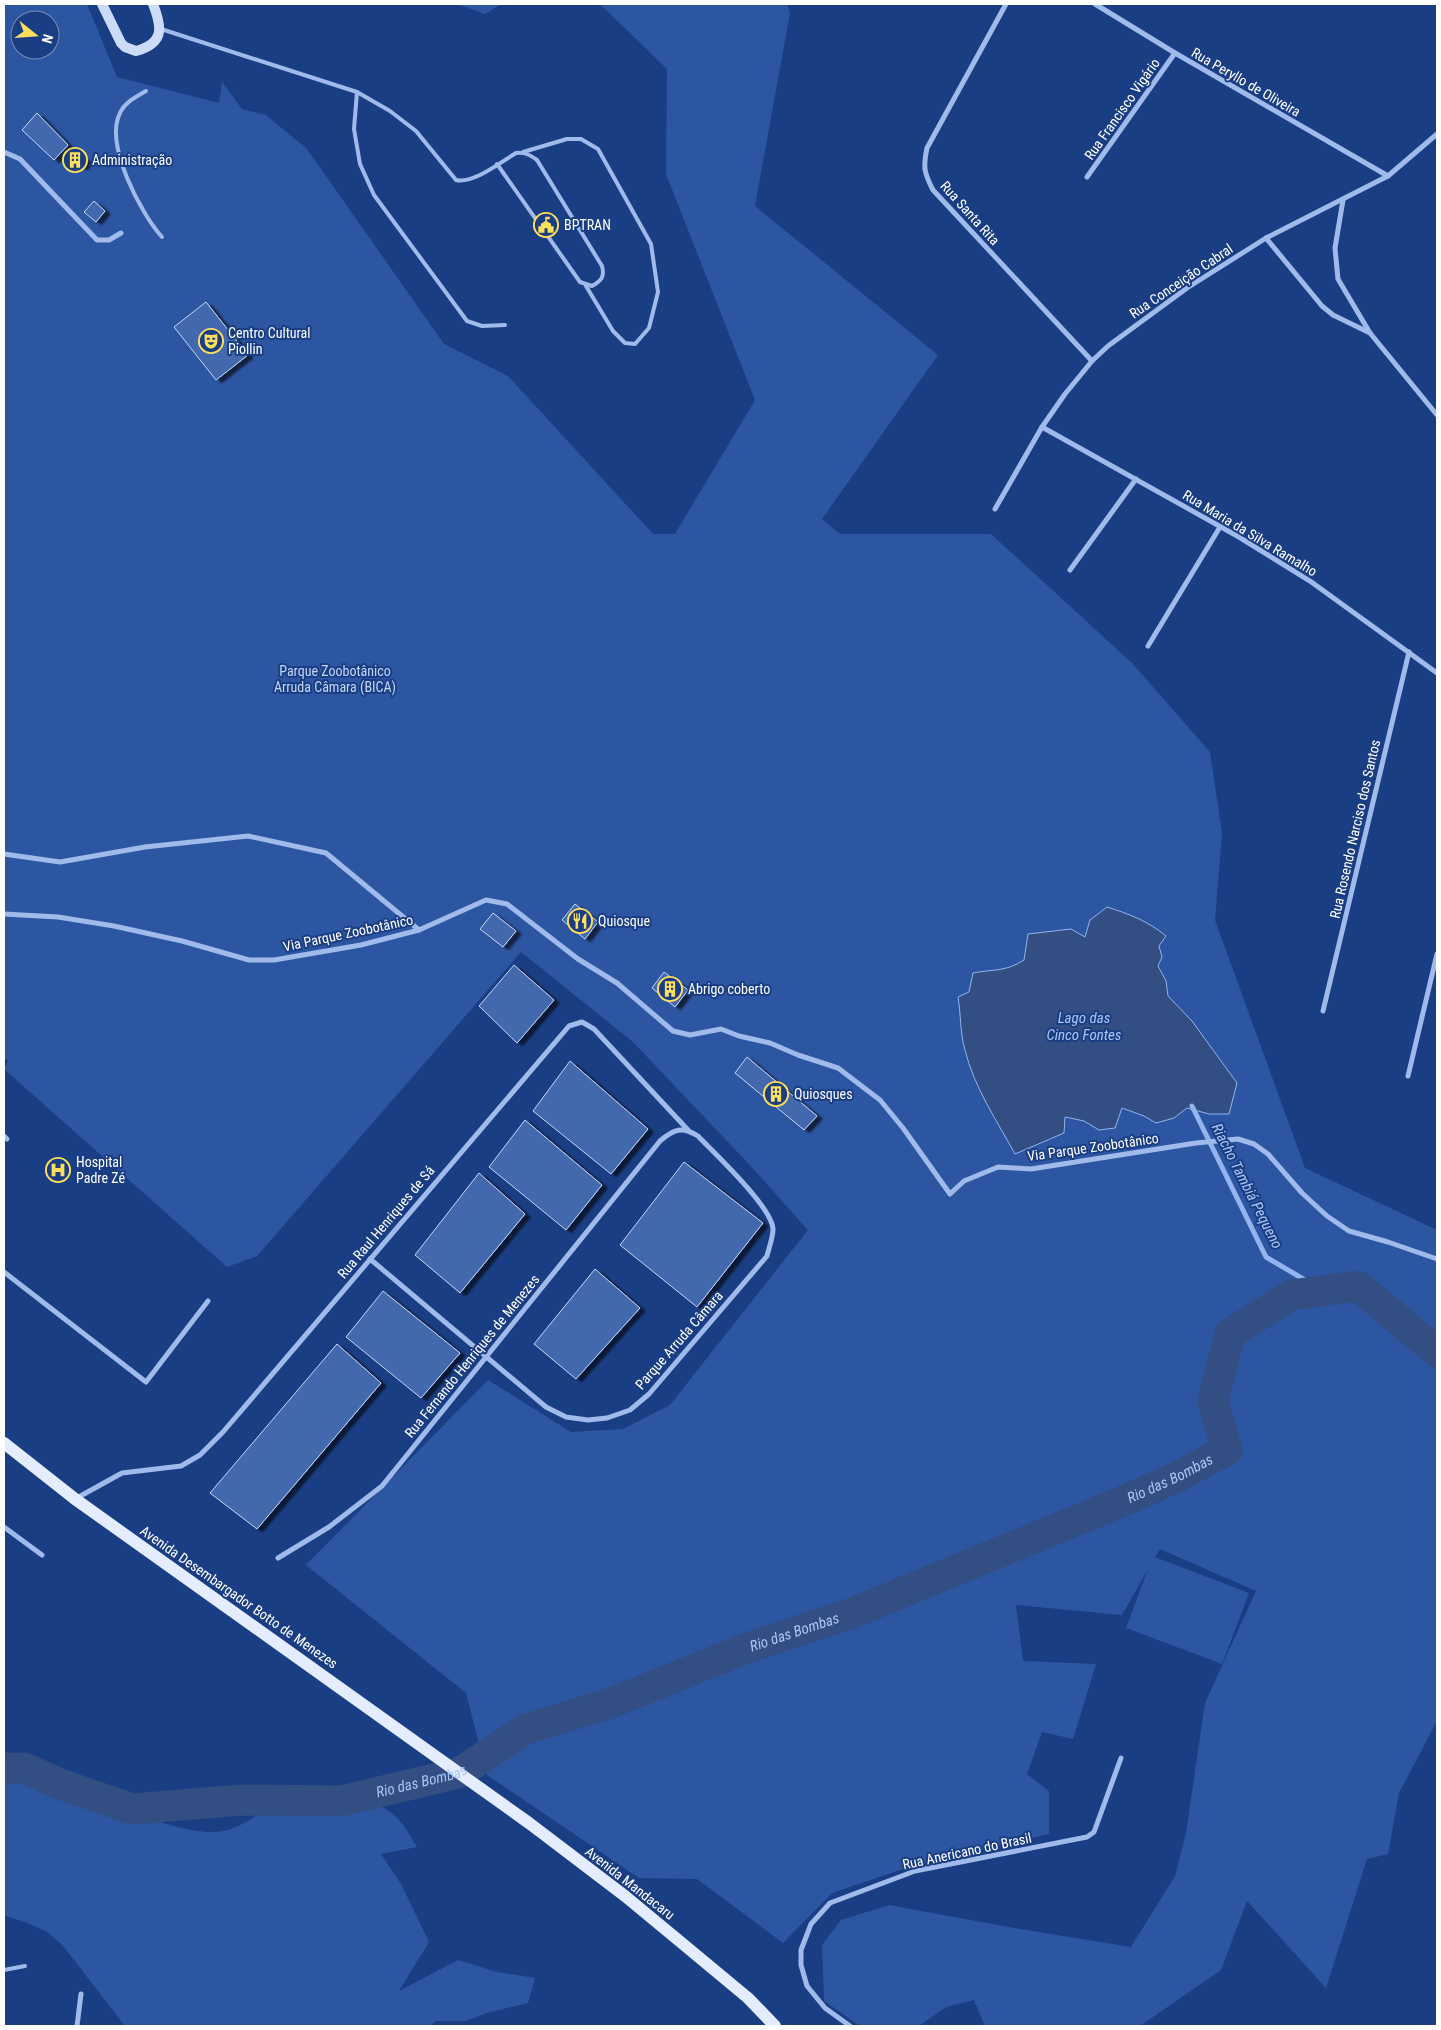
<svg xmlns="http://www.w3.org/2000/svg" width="1441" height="2030" viewBox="0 0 1441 2030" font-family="'Roboto Condensed',sans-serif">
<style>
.green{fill:#2d56a2;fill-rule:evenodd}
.water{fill:#334e82;stroke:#93b4ee}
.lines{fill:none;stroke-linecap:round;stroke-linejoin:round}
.stream{stroke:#93b4ee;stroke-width:5}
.river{stroke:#334e82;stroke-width:31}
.building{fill:#4368ae;stroke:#c5d7f8;filter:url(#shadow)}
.lane{stroke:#a0bbeb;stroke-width:4}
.street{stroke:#a0bbeb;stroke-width:5}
.secondary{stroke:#ccdbf8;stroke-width:10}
.primary{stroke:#e4ecff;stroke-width:12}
.labels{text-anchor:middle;stroke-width:4;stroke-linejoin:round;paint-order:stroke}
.street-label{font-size:14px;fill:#fff;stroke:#1a3e84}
.poi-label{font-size:14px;fill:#fff;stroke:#1a3e84;text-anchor:start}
.park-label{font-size:14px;fill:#c5d7f8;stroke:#1a3e84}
.water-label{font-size:15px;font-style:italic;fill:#abc5f3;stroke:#1a3e84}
</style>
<defs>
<filter id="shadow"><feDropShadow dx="5.5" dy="3" stdDeviation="1" flood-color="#0009"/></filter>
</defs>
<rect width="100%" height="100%" fill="#1a3e84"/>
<g class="green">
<path d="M 4,4 L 87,4 L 117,77 L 219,103 L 222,82 L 242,109 L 266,115 L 307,149 L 444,344 L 508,376 L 653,534 L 675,534 L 755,400 L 666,174 L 667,69 L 600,4 L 787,4 L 790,13 L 755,206 L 938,355 L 822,519 L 840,534 L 991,534 L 1132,663 L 1210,752 L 1222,833 L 1215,920 L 1305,1168 L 1437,1230 L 1437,1721 L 1399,1793 L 1388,1854 L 1367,1859 L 1326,1988 L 1247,1901 L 1221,1970 L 1140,2026 L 985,2026 L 974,2000 L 946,2007 L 919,2026 L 860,2026 L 824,2001 L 822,1945 L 841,1920 L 889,1905 L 1020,1929 L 1131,1947 L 1175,1876 L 1186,1833 L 1205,1703 L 1256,1591 L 1160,1549 L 1155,1557 L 1249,1593 L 1222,1664 L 1126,1628 L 1148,1569 L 1122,1615 L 1016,1605 L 1023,1661 L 1096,1664 L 1073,1739 L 1042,1732 L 1027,1774 L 1049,1791 L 1049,1834 L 912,1866 L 832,1893 L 783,1943 L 697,1879 L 639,1878 L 487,1775 L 466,1693 L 306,1565 L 488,1380 L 571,1432 L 623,1429 L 670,1405 L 808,1230 L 746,1161 L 633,1042 L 521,952 L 257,1256 L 227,1267 L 4,1069 L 8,1061 L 4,1057 ZM 20,20 L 50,20 L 50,50 L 20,50 Z"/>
<path d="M 457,4 L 501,4 L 485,14 Z"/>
<path d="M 4,1782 L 14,1782 C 42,1790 70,1800 99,1807 C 108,1809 118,1810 128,1812 C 153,1819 180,1830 206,1832 C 240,1834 255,1813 282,1800 C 315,1784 339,1788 372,1803 C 379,1806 387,1809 393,1814 C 403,1822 410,1836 417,1847 L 381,1854 L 401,1884 L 429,1942 L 399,1991 L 458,1960 L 497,1972 L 535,1978 L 528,2003 L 490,2012 L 466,2021 L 435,2021 L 431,2026 L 125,2026 L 64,1947 L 49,1933 L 30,1924 L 4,1915 Z"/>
</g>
<path class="water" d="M 1107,907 C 1129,914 1148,921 1166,936 L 1159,946 L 1162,957 L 1158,966 L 1166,981 L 1168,996 L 1192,1021 L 1237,1083 L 1229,1114 L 1209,1114 L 1187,1108 L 1174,1118 L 1156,1123 L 1144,1116 L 1122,1108 L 1115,1128 L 1099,1130 L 1084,1121 L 1065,1117 L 1064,1133 L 1015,1154 C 997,1121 974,1087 965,1050 C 960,1033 961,1015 958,997 L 969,992 L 973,973 C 993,969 1006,972 1024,960 L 1028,934 L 1071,929 L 1085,937 L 1090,920 Z"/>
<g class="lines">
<path class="stream" d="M 1192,1106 L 1266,1257 L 1322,1290"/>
<path class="river" id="s1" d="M 4,1768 L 24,1768 L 60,1784 L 132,1809 L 242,1800 L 341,1801 L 459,1773 L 526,1729 L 611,1703 L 747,1648 L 855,1612 L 1121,1502 L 1177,1477 L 1227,1450 L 1213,1401 L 1230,1334 L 1291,1295 L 1358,1286 L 1437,1352"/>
</g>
<g class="building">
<path d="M 37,113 L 68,145 L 54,160 L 22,130 Z"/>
<path d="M 68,152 L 86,159 L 83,167 L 65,160 Z"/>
<path d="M 94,201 L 105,211 L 96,222 L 84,212 Z"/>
<path d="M 206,302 L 248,355 L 216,380 L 174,327 Z"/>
<path d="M 575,904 L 598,922 L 585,939 L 562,920 Z"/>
<path d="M 493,913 L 516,931 L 503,947 L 480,929 Z"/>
<path d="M 514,965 L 554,1000 L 517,1043 L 479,1006 Z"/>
<path d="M 664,972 L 688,990 L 675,1007 L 652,988 Z"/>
<path d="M 747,1057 L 817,1116 L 804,1130 L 735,1073 Z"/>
<path d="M 570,1061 L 648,1129 L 611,1174 L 533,1111 Z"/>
<path d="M 525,1120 L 602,1185 L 566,1230 L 489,1167 Z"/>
<path d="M 684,1162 L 763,1223 L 697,1307 L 620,1245 Z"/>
<path d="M 479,1173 L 525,1214 L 460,1293 L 415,1255 Z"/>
<path d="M 595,1269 L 640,1308 L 576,1379 L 534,1344 Z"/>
<path d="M 383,1291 L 460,1353 L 421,1398 L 346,1337 Z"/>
<path d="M 337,1344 L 381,1383 L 257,1529 L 210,1493 Z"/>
</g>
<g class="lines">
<g class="lane">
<path d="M 161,29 L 357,92 L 390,111 L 416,131 L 456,180 C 473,184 501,162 516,153 C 525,152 530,155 537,160 L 602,266 C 605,277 601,281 592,286 L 580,282 L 497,164"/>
<path d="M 146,91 C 136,97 125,102 120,113 C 104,144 141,214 162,237"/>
<path d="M 357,92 L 354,129 L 360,164 L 374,195 L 467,321 L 482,326 L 505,325"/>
<path d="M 523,152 L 567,139 L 581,139 L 598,149 L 651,244 L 658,292 L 649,328 L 635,344 L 625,343 L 613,331 L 586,286"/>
<path d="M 4,1970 L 25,1966"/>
</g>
<g class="street">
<path d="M 1006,4 L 927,148 C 923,167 924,173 933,190 L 1092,361"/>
<path d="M 1095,4 L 1175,53 L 1388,176"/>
<path d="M 4,152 L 20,159 L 97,240 L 109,240 L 121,233"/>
<path d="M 1087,177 L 1175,53"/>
<path d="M 1343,200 L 1335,248 L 1338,279 L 1370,333 L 1437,415"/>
<path d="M 1266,238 L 1322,306 L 1333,315 L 1370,333"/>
<path d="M 1042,427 L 1239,537 L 1310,581 L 1437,673"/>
<path d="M 995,509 L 1042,427 L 1065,394 L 1092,361 L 1108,346 L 1187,288 L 1266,238 L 1388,176 L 1437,134"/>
<path d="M 1070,570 L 1136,479"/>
<path d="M 1148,646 L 1220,527"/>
<path d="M 4,854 L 60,862 L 145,847 L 248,836 L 326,853 L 419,930"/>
<path d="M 4,914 L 58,917 L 114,926 L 182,941 L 249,960 L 274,960 L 361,945 L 419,930 L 486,900 L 507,904 L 578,959 L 617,983 L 673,1031 L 690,1035 L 721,1029 L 739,1036 L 770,1043 L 798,1055 L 838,1068 L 880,1100 L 903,1128 L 950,1194 L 964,1181 L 998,1167 L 1031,1169 L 1196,1143 L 1238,1139 L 1254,1144 L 1268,1154 L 1302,1193 L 1327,1216 L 1349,1231 L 1388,1242 L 1437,1259"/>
<path d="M 1323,1011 L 1409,652"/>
<path d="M 1408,1076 L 1437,954"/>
<path d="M 4,1136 L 7,1139"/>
<path d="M 4,1272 L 146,1382 L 208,1301"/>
<path d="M 75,1499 L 122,1473 L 181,1466 L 200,1455 L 223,1432 L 569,1026 L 582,1022 L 594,1029 L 688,1130"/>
<path d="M 4,1527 L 42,1555"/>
<path d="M 278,1558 L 329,1527 L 382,1486 L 660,1141 C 674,1129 682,1126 698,1136 C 715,1154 772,1207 773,1229 C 773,1238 769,1247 767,1256 L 649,1394 L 630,1410 L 607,1418 L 588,1420 L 566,1417 L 546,1407 L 370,1259"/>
<path d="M 77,2026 L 81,1994"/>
<path d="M 850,2026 L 825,2008 L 807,1986 L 801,1965 L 801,1950 L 811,1924 L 830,1903 L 915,1871 L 1087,1837 L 1094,1832 L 1121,1758"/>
</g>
<path class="secondary" d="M 102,4 L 121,43 L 125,47 L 136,51 C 165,43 162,27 153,4"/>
<path class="primary" d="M 4,1443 L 75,1499 L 529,1823 L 625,1896 L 683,1944 L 748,1998 L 775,2026"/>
</g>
<defs>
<symbol id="building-ring" viewBox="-11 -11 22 22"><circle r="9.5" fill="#1a3e84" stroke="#fedf5c" stroke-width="1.5"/><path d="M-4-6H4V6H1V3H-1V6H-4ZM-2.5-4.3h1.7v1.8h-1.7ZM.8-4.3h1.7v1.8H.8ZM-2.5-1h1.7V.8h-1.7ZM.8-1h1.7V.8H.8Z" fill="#fedf5c"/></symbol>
<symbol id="civic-ring" viewBox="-11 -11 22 22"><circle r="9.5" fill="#1a3e84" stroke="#fedf5c" stroke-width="1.5"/><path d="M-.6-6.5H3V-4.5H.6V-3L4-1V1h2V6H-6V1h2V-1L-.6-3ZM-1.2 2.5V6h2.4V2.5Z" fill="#fedf5c"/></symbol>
<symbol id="theatre-ring" viewBox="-11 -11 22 22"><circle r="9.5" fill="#1a3e84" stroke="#fedf5c" stroke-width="1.5"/><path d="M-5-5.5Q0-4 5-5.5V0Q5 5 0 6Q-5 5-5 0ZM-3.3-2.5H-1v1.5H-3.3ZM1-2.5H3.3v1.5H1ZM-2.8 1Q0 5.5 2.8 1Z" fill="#fedf5c"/></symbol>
<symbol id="restaurant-ring" viewBox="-11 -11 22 22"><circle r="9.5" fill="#1a3e84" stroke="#fedf5c" stroke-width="1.5"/><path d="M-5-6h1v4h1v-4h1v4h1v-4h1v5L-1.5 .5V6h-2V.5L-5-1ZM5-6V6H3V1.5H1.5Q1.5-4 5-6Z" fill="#fedf5c"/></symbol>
<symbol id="hospital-ring" viewBox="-11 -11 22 22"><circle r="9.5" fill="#1a3e84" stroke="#fedf5c" stroke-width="1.5"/><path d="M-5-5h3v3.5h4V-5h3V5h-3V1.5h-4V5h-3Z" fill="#fedf5c"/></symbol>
</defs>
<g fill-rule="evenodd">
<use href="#building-ring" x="61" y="146" width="28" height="28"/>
<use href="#civic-ring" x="532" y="211" width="28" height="28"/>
<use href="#theatre-ring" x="197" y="327" width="28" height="28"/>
<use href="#restaurant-ring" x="566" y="907" width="28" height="28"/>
<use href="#building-ring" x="656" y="975" width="28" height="28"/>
<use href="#building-ring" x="762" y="1080" width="28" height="28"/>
<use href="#hospital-ring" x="44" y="1156" width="28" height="28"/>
</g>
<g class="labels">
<g class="street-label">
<text transform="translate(1246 82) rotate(30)" y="5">Rua Peryllo de Oliveira</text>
<text transform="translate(1122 109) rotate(-55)" y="5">Rua Francisco Vigário</text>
<text transform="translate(970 213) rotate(48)" y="5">Rua Santa Rita</text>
<text transform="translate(1181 281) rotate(-34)" y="5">Rua Conceição Cabral</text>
<text transform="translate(1250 533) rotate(31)" y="5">Rua Maria da Silva Ramalho</text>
<text transform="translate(1355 829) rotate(-77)" y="5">Rua Rosendo Narciso dos Santos</text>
<text transform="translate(348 933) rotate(-12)" y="5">Via Parque Zoobotânico</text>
<text transform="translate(1093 1147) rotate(-8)" y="5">Via Parque Zoobotânico</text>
<text transform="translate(386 1222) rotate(-50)" y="5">Rua Raul Henriques de Sá</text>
<text transform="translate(679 1340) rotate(-49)" y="5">Parque Arruda Câmara</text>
<text transform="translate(472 1356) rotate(-51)" y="5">Rua Fernando Henriques de Menezes</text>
<text transform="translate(239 1597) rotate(35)" y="5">Avenida Desembargador Botto de Menezes</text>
<text transform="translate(967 1851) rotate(-12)" y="5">Rua Anericano do Brasil</text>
<text transform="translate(630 1883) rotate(38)" y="5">Avenida Mandacaru</text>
</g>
<g class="poi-label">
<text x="92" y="165">Administração</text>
<text x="564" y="230">BPTRAN</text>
<text x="228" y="338">Centro Cultural<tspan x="228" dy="16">Piollin</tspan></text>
<text x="598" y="926">Quiosque</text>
<text x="688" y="994">Abrigo coberto</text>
<text x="794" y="1099">Quiosques</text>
<text x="76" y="1167">Hospital<tspan x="76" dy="16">Padre Zé</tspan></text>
</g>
<g class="park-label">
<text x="335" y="676">Parque Zoobotânico<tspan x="335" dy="16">Arruda Câmara (BICA)</tspan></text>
</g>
<g class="water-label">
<text x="1084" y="1023">Lago das<tspan x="1084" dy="17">Cinco Fontes</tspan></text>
<text transform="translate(1247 1186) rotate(63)" y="5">Riacho Tambiá Pequeno</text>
<text dy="5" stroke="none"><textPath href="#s1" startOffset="1238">Rio das Bombas</textPath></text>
<text dy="5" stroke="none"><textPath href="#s1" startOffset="832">Rio das Bombas</textPath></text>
<text dy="5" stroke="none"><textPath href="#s1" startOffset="428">Rio das Bombas</textPath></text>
</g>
</g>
<rect width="1441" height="2030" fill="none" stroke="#ffffff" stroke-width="10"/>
<g transform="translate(35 35) rotate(107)"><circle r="24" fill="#1a3e84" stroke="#768bb5"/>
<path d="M0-4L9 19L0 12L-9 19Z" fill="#fedf5c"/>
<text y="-8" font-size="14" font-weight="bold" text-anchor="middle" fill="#ffffff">N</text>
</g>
</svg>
